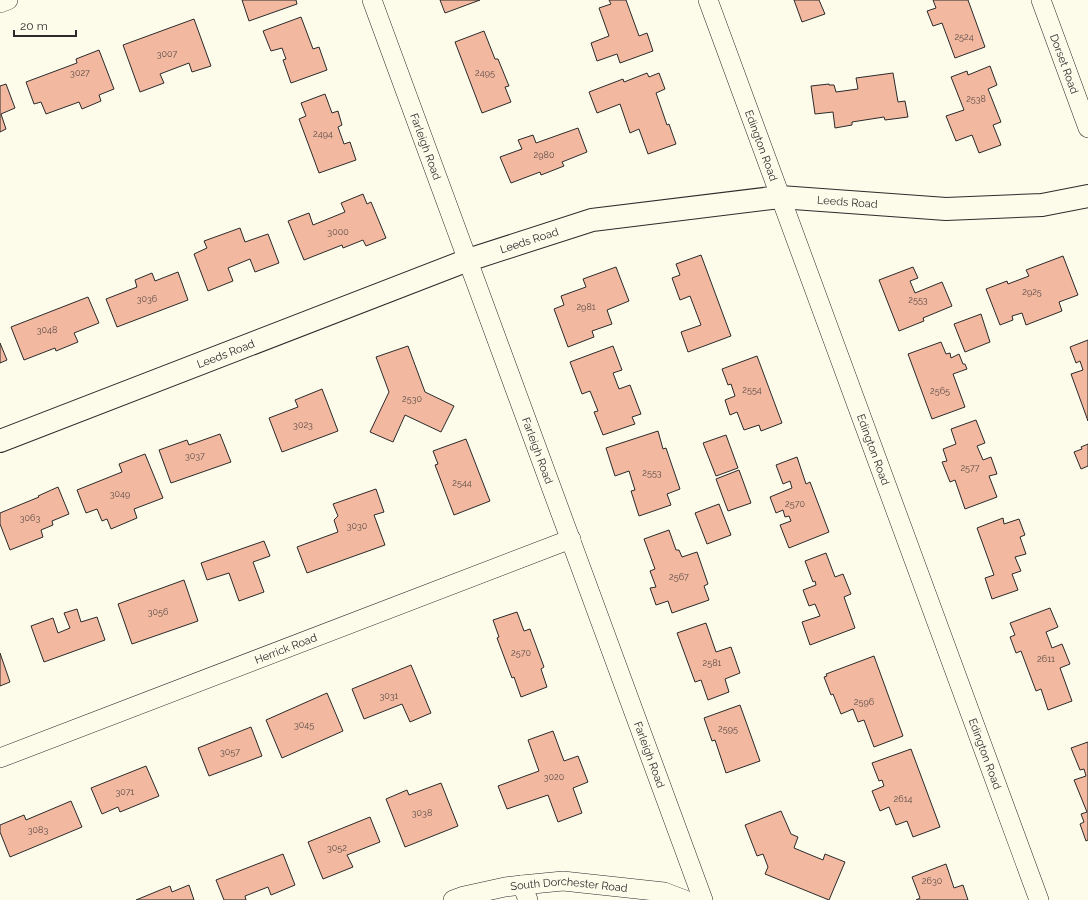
<svg xmlns="http://www.w3.org/2000/svg" width="1088" height="900" viewBox="0 0 1088 900" font-family="Raleway,sans-serif">
<style>
.building{fill:#f2b8a0;stroke:#2b2b2b}
.lines{fill:none;stroke-linecap:round;stroke-linejoin:round}
.street-casing{stroke:#2b2b2b;stroke-width:20}
.secondary-casing{stroke:#2b2b2b;stroke-width:24}
.street{stroke:#fdfbea;stroke-width:19}
.secondary{stroke:#fdfbea;stroke-width:22}
.labels{text-anchor:middle;stroke-width:3;stroke-linejoin:round;paint-order:stroke}
.number-label{font-size:9px;fill:#5d4e48}
.street-label{font-size:11px;fill:#2b2b2b;stroke:#fdfbea}
</style>
<rect width="100%" height="100%" fill="#fdfbea"/>
<g class="building">
<path d="M 242,0 L 296,0 L 297,4 L 249,21 Z"/>
<path d="M 440,0 L 480,0 L 445,13 Z"/>
<path d="M 609,0 L 626,0 L 639,36 L 647,33 L 653,51 L 620,63 L 617,54 L 597,61 L 591,43 L 609,36 L 599,8 L 611,4 Z"/>
<path d="M 794,0 L 819,0 L 825,14 L 802,22 Z"/>
<path d="M 933,0 L 968,0 L 985,47 L 955,58 L 942,23 L 933,26 L 927,11 L 936,8 Z"/>
<path d="M 301,17 L 313,49 L 319,47 L 327,70 L 291,83 L 283,60 L 286,59 L 282,48 L 271,51 L 263,31 Z"/>
<path d="M 194,19 L 211,66 L 192,72 L 189,63 L 160,74 L 164,83 L 140,92 L 123,45 Z"/>
<path d="M 484,31 L 495,59 L 498,59 L 509,86 L 505,87 L 511,102 L 482,113 L 455,42 Z"/>
<path d="M 99,50 L 114,89 L 99,95 L 101,101 L 82,109 L 79,102 L 46,114 L 41,102 L 34,104 L 26,82 L 77,63 L 76,59 Z"/>
<path d="M 990,66 L 997,85 L 988,89 L 1001,122 L 993,125 L 1001,145 L 979,153 L 972,135 L 956,141 L 946,116 L 964,110 L 951,77 L 967,71 L 968,75 Z"/>
<path d="M 647,73 L 649,77 L 659,73 L 665,89 L 656,93 L 667,125 L 669,124 L 676,144 L 648,154 L 639,129 L 630,133 L 620,104 L 597,113 L 589,92 L 623,79 L 624,82 Z"/>
<path d="M 893,73 L 898,102 L 905,101 L 908,117 L 885,120 L 884,117 L 852,122 L 852,125 L 835,128 L 833,112 L 815,114 L 811,86 L 829,84 L 829,85 L 834,85 L 836,92 L 858,89 L 856,78 Z"/>
<path d="M 6,84 L 15,108 L 1,114 L 6,129 L 0,132 L 0,86 Z"/>
<path d="M 325,94 L 332,113 L 338,111 L 342,125 L 338,127 L 344,144 L 350,142 L 356,160 L 319,173 L 299,119 L 306,116 L 301,103 Z"/>
<path d="M 578,128 L 587,152 L 562,162 L 564,166 L 541,175 L 540,172 L 511,183 L 500,157 L 522,149 L 518,140 L 533,135 L 536,143 Z"/>
<path d="M 363,194 L 367,204 L 371,202 L 386,238 L 366,246 L 363,240 L 343,248 L 342,245 L 304,260 L 288,221 L 309,213 L 313,225 L 345,212 L 341,203 Z"/>
<path d="M 240,228 L 245,242 L 268,234 L 279,263 L 255,272 L 250,259 L 228,268 L 233,281 L 208,291 L 194,254 L 207,248 L 204,241 Z"/>
<path d="M 701,255 L 731,336 L 688,352 L 681,332 L 701,325 L 690,296 L 680,300 L 672,278 L 680,275 L 676,264 Z"/>
<path d="M 1063,256 L 1078,295 L 1059,302 L 1062,311 L 1026,325 L 1022,313 L 1012,316 L 1013,320 L 1000,325 L 986,289 L 1007,281 L 1008,284 L 1029,276 L 1026,270 Z"/>
<path d="M 616,267 L 629,301 L 607,310 L 612,324 L 592,331 L 594,337 L 568,347 L 554,309 L 564,305 L 561,296 L 586,287 L 583,279 Z"/>
<path d="M 913,267 L 918,278 L 910,281 L 915,293 L 942,282 L 952,306 L 923,318 L 924,321 L 899,331 L 879,280 Z"/>
<path d="M 178,272 L 188,300 L 117,327 L 106,299 L 137,287 L 135,280 L 152,273 L 155,281 Z"/>
<path d="M 88,297 L 99,323 L 74,333 L 78,342 L 56,351 L 55,348 L 24,360 L 11,327 Z"/>
<path d="M 981,314 L 990,342 L 965,352 L 954,324 Z"/>
<path d="M 1088,340 L 1088,421 L 1071,374 L 1083,370 L 1080,361 L 1076,363 L 1070,347 Z"/>
<path d="M 941,342 L 946,354 L 950,353 L 951,358 L 959,354 L 963,364 L 965,364 L 967,369 L 953,374 L 965,407 L 932,419 L 908,354 Z"/>
<path d="M 0,343 L 7,360 L 0,363 Z"/>
<path d="M 408,346 L 425,392 L 454,406 L 441,432 L 405,415 L 393,442 L 370,432 L 389,392 L 376,357 Z"/>
<path d="M 613,346 L 622,370 L 613,373 L 619,389 L 630,385 L 641,414 L 632,417 L 635,424 L 603,435 L 594,412 L 598,411 L 590,391 L 582,394 L 570,362 Z"/>
<path d="M 757,356 L 782,423 L 761,431 L 759,425 L 744,430 L 737,412 L 730,415 L 725,400 L 735,396 L 731,384 L 728,385 L 722,369 Z"/>
<path d="M 322,389 L 338,431 L 282,452 L 269,418 L 298,407 L 295,400 Z"/>
<path d="M 976,420 L 985,443 L 977,446 L 983,460 L 991,457 L 997,474 L 989,476 L 997,497 L 965,509 L 955,480 L 950,482 L 942,462 L 947,461 L 943,449 L 956,444 L 951,429 Z"/>
<path d="M 658,431 L 663,449 L 666,448 L 680,489 L 667,494 L 671,505 L 639,516 L 631,491 L 635,490 L 629,471 L 615,476 L 606,448 Z"/>
<path d="M 220,434 L 231,462 L 171,483 L 159,450 L 187,440 L 189,445 Z"/>
<path d="M 726,435 L 738,468 L 716,476 L 703,443 Z"/>
<path d="M 466,439 L 490,501 L 454,515 L 435,465 L 438,464 L 433,451 Z"/>
<path d="M 1088,444 L 1088,466 L 1081,469 L 1074,452 L 1082,449 L 1081,447 Z"/>
<path d="M 145,454 L 163,498 L 134,509 L 137,518 L 111,529 L 107,519 L 102,521 L 97,509 L 86,513 L 77,490 L 122,472 L 119,464 Z"/>
<path d="M 797,457 L 806,484 L 810,482 L 829,532 L 789,548 L 780,525 L 791,521 L 789,516 L 785,517 L 783,510 L 776,513 L 770,497 L 792,488 L 790,481 L 783,484 L 776,465 Z"/>
<path d="M 739,470 L 751,503 L 728,511 L 716,479 Z"/>
<path d="M 58,487 L 69,514 L 52,521 L 53,525 L 41,530 L 43,537 L 10,550 L 0,524 L 0,513 L 39,497 L 38,496 Z"/>
<path d="M 376,489 L 384,512 L 374,515 L 385,545 L 307,573 L 297,547 L 338,532 L 334,520 L 338,516 L 333,504 Z"/>
<path d="M 719,504 L 731,535 L 707,544 L 695,513 Z"/>
<path d="M 1003,518 L 1004,524 L 1019,519 L 1025,535 L 1020,537 L 1026,554 L 1015,557 L 1021,571 L 1012,574 L 1018,590 L 992,599 L 985,578 L 994,575 L 977,528 Z"/>
<path d="M 669,530 L 676,550 L 679,550 L 682,557 L 697,552 L 708,584 L 704,586 L 709,600 L 672,613 L 668,601 L 656,605 L 650,588 L 656,587 L 650,571 L 655,569 L 644,539 Z"/>
<path d="M 264,541 L 270,556 L 253,562 L 264,592 L 239,601 L 229,573 L 207,580 L 201,563 Z"/>
<path d="M 826,553 L 835,577 L 843,574 L 851,594 L 844,597 L 855,628 L 810,645 L 802,622 L 820,616 L 815,604 L 809,606 L 803,590 L 816,585 L 815,581 L 813,582 L 805,561 Z"/>
<path d="M 184,580 L 198,621 L 132,644 L 118,604 Z"/>
<path d="M 1050,608 L 1058,627 L 1046,632 L 1052,648 L 1062,644 L 1070,664 L 1060,668 L 1072,701 L 1048,710 L 1041,689 L 1036,691 L 1021,651 L 1016,653 L 1010,637 L 1015,635 L 1010,623 Z"/>
<path d="M 77,609 L 81,622 L 97,617 L 105,640 L 44,662 L 31,626 L 53,618 L 58,633 L 70,628 L 64,613 Z"/>
<path d="M 517,612 L 524,631 L 530,629 L 544,667 L 541,669 L 547,687 L 521,697 L 514,677 L 512,678 L 497,638 L 499,637 L 493,620 Z"/>
<path d="M 706,623 L 716,652 L 731,647 L 740,673 L 725,679 L 729,692 L 708,700 L 701,680 L 695,682 L 677,633 Z"/>
<path d="M 0,653 L 10,682 L 0,686 Z"/>
<path d="M 874,656 L 903,736 L 874,747 L 864,720 L 858,722 L 853,709 L 841,714 L 833,694 L 831,695 L 824,677 L 827,676 L 826,674 Z"/>
<path d="M 411,665 L 431,713 L 410,722 L 402,704 L 364,719 L 352,689 Z"/>
<path d="M 327,693 L 343,731 L 282,758 L 266,720 Z"/>
<path d="M 740,705 L 760,761 L 726,773 L 715,740 L 712,741 L 704,718 Z"/>
<path d="M 251,727 L 262,756 L 209,776 L 198,748 Z"/>
<path d="M 553,731 L 564,761 L 578,756 L 588,782 L 573,788 L 582,813 L 558,822 L 548,795 L 507,809 L 498,786 L 539,771 L 528,740 Z"/>
<path d="M 1088,742 L 1088,840 L 1086,841 L 1080,824 L 1084,822 L 1081,814 L 1087,812 L 1074,780 L 1086,776 L 1084,769 L 1080,770 L 1071,748 Z"/>
<path d="M 911,749 L 940,827 L 913,837 L 907,821 L 896,825 L 889,807 L 880,811 L 872,791 L 884,786 L 882,780 L 879,781 L 872,763 Z"/>
<path d="M 146,766 L 159,796 L 120,812 L 118,807 L 102,814 L 91,788 Z"/>
<path d="M 441,783 L 458,826 L 405,847 L 386,799 L 407,790 L 409,795 Z"/>
<path d="M 71,801 L 82,827 L 10,857 L 0,832 L 0,825 L 24,815 L 26,820 Z"/>
<path d="M 781,811 L 791,834 L 798,837 L 794,848 L 823,860 L 825,854 L 845,862 L 829,900 L 765,874 L 768,867 L 763,854 L 757,856 L 745,825 Z"/>
<path d="M 370,817 L 380,842 L 347,855 L 353,867 L 323,879 L 308,842 Z"/>
<path d="M 283,854 L 295,885 L 271,895 L 268,887 L 245,896 L 246,900 L 224,900 L 216,880 Z"/>
<path d="M 946,864 L 954,888 L 963,885 L 968,900 L 916,900 L 920,898 L 912,877 Z"/>
<path d="M 189,885 L 194,900 L 136,900 L 170,886 L 172,892 Z"/>
</g>
<g class="lines">
<defs>
<g id="street">
<path id="s1" d="M 372,0 L 703,900"/>
<path id="s2" d="M 708,0 L 1039,900"/>
<path id="s3" d="M 1041,0 L 1088,128"/>
<path d="M 0,3 L 8,0"/>
<path id="s4" d="M 0,758 L 571,539"/>
<path d="M 522,885 L 528,900"/>
<path id="s5" d="M 453,900 L 464,896 L 505,887 L 522,885 L 563,881 L 664,892 L 685,900"/>
</g>
<g id="secondary">
<path id="s6" d="M 0,441 L 468,260 L 592,220 L 780,197 L 946,209 L 1042,205 L 1088,196"/>
</g>
</defs>
<use href="#street" class="street-casing"/>
<use href="#secondary" class="secondary-casing"/>
<use href="#street" class="street"/>
<use href="#secondary" class="secondary"/>
</g>
<g class="labels">
<g class="number-label">
<text x="964" y="40">2524</text>
<text x="167" y="57">3007</text>
<text x="80" y="76">3027</text>
<text x="485" y="76">2495</text>
<text x="976" y="102">2538</text>
<text x="323" y="137">2494</text>
<text x="544" y="158">2980</text>
<text x="338" y="235">3000</text>
<text x="1032" y="295">2925</text>
<text x="147" y="302">3036</text>
<text x="918" y="303">2553</text>
<text x="586" y="310">2981</text>
<text x="47" y="333">3048</text>
<text x="752" y="393">2554</text>
<text x="940" y="394">2565</text>
<text x="412" y="402">2530</text>
<text x="303" y="428">3023</text>
<text x="195" y="459">3037</text>
<text x="970" y="471">2577</text>
<text x="652" y="476">2553</text>
<text x="462" y="486">2544</text>
<text x="120" y="497">3049</text>
<text x="795" y="507">2570</text>
<text x="30" y="521">3063</text>
<text x="357" y="529">3030</text>
<text x="679" y="580">2567</text>
<text x="158" y="615">3056</text>
<text x="521" y="656">2570</text>
<text x="1046" y="662">2611</text>
<text x="712" y="666">2581</text>
<text x="389" y="699">3031</text>
<text x="864" y="705">2596</text>
<text x="304" y="728">3045</text>
<text x="728" y="732">2595</text>
<text x="230" y="755">3057</text>
<text x="554" y="780">3020</text>
<text x="125" y="795">3071</text>
<text x="903" y="802">2614</text>
<text x="422" y="816">3038</text>
<text x="38" y="833">3083</text>
<text x="337" y="851">3052</text>
<text x="932" y="884">2630</text>
</g>
<g class="street-label">
<text dy="4" stroke="none"><textPath href="#s3" startOffset="68">Dorset Road</textPath></text>
<text dy="4" stroke="none"><textPath href="#s1" startOffset="156">Farleigh Road</textPath></text>
<text dy="4" stroke="none"><textPath href="#s2" startOffset="155">Edington Road</textPath></text>
<text dy="4" stroke="none"><textPath href="#s6" startOffset="889">Leeds Road</textPath></text>
<text dy="4" stroke="none"><textPath href="#s6" startOffset="566">Leeds Road</textPath></text>
<text dy="4" stroke="none"><textPath href="#s6" startOffset="242">Leeds Road</textPath></text>
<text dy="4" stroke="none"><textPath href="#s1" startOffset="480">Farleigh Road</textPath></text>
<text dy="4" stroke="none"><textPath href="#s2" startOffset="479">Edington Road</textPath></text>
<text dy="4" stroke="none"><textPath href="#s4" startOffset="306">Herrick Road</textPath></text>
<text dy="4" stroke="none"><textPath href="#s1" startOffset="804">Farleigh Road</textPath></text>
<text dy="4" stroke="none"><textPath href="#s2" startOffset="803">Edington Road</textPath></text>
<text dy="4" stroke="none"><textPath href="#s5" startOffset="118">South Dorchester Road</textPath></text>
</g>
</g>
<path d="M14 30v6h62v-6" fill="none" stroke="#2b2b2b" stroke-width="2"/>
<text x="20" y="30" font-size="12" fill="#2b2b2b" stroke="#fdfbea" stroke-width="3" paint-order="stroke">20 m</text>
</svg>
